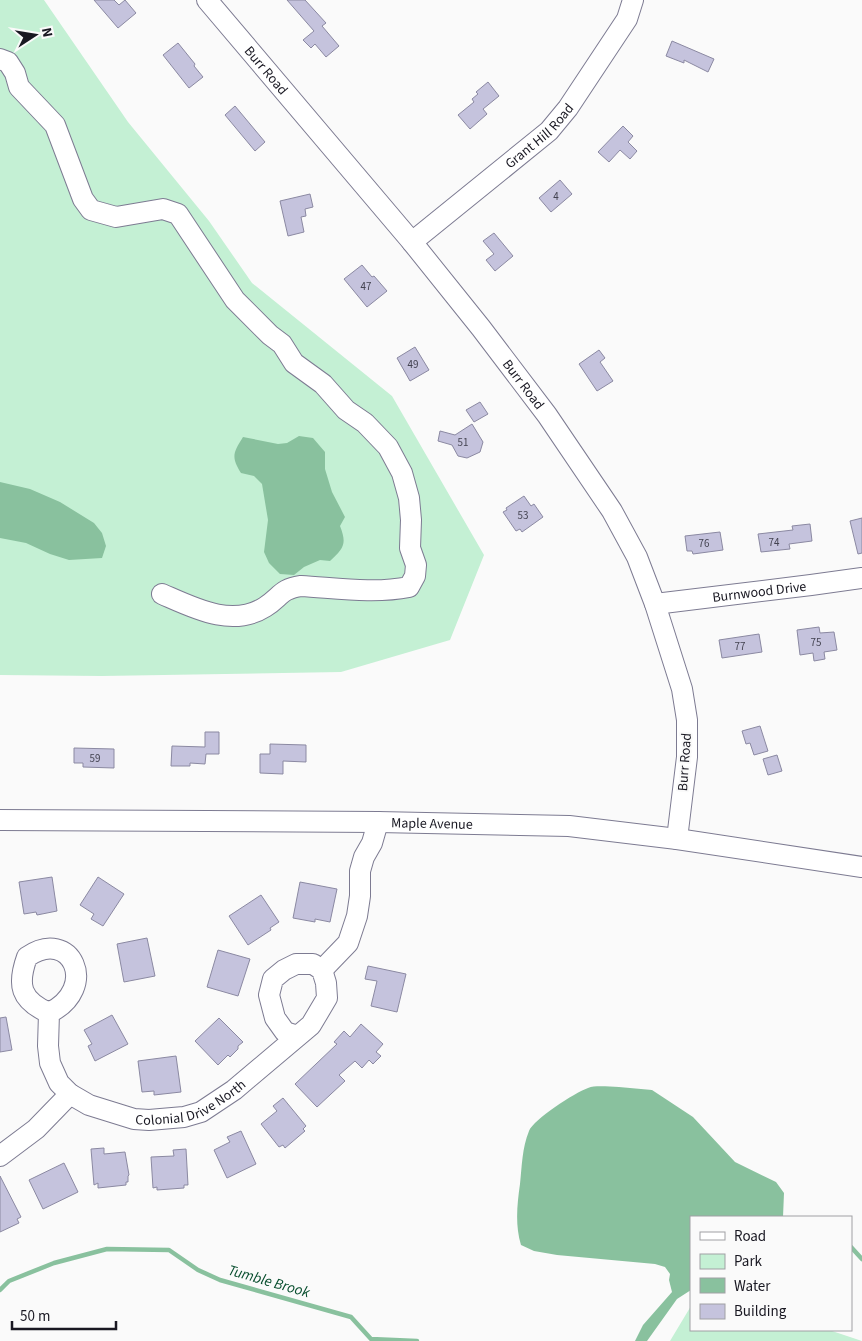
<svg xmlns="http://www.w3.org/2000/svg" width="862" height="1341" viewBox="0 0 862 1341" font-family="'Source Sans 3',sans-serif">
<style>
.green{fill:#c4f0d4}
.water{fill:#89c19e}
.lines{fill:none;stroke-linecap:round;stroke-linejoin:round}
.stream{stroke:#89c19e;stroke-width:4.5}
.building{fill:#c5c3dd;stroke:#8b89a2}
.minor-casing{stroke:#7d7b92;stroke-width:22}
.minor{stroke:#fff;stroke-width:20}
.labels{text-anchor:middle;stroke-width:4;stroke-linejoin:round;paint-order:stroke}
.number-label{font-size:11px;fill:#444351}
.street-label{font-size:14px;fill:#191822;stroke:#fafafa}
.water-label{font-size:15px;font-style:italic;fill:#084e2e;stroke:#fafafa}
</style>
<rect width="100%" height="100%" fill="#fafafa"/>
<g class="green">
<path d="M 0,0 L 44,0 L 128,122 L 209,221 L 252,283 L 392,396 L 484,555 L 450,640 L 341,672 L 102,676 L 0,675 Z"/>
<path d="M 691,1306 L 691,1330 L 829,1330 L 862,1341 L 670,1341 Z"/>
</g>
<g class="water">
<path d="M 299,436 L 313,438 L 325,452 L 325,469 L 332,492 L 345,517 L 340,526 C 347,544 344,548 330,561 L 320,560 L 304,567 L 294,575 L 280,574 L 269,563 L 264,552 L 268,520 L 262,484 L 254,476 L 241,473 C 231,457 233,453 243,437 L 278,444 L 287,443 Z"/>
<path d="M 0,482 L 30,489 L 60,502 L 94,523 L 102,533 L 106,546 L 102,558 L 69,560 L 50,554 L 26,543 L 0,538 Z"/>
<path d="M 619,1087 L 652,1090 L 693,1117 L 735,1162 L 776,1182 L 784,1193 L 783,1217 L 691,1217 L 691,1290 L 677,1299 L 647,1341 L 635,1341 L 643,1325 L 672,1292 L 669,1280 L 670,1274 L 665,1267 L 655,1264 L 557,1255 L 534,1251 L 521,1245 C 515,1225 517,1205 520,1184 C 522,1166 522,1148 529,1131 C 534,1119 574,1093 588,1088 C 596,1085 609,1087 619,1087 Z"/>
</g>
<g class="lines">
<g class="stream">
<path d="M 851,1247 L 862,1259"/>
<path d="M 0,1290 L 9,1281 L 54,1263 L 107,1249 L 169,1250 L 198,1270 L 220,1280 L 351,1317 L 371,1339 L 417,1341"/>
</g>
</g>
<g class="building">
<path d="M 94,0 L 114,0 L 119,5 L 125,0 L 136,13 L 118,28 Z"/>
<path d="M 287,0 L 305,0 L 326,23 L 322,26 L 339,46 L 326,57 L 315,44 L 311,48 L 303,40 L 314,31 Z"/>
<path d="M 672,41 L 714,59 L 708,72 L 684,60 L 684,63 L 666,56 Z"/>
<path d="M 178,43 L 195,64 L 194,66 L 203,77 L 189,88 L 163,55 Z"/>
<path d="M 488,82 L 499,96 L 483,109 L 487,114 L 470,129 L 458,115 L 474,102 L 472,99 L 478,94 L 476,92 Z"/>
<path d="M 235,106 L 265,142 L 255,151 L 225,115 Z"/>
<path d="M 623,126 L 633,136 L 628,142 L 637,151 L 630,159 L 620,150 L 609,162 L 598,152 Z"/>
<path d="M 560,180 L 572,194 L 551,212 L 539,198 Z"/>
<path d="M 310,194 L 313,207 L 305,209 L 306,216 L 301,217 L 304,232 L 288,236 L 280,201 Z"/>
<path d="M 494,233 L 513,256 L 495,271 L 486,260 L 494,254 L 483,241 Z"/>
<path d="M 362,265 L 372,277 L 374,276 L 387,291 L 367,307 L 344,279 Z"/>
<path d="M 415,347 L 429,370 L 410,381 L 397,358 Z"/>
<path d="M 599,350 L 605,358 L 600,362 L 613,381 L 597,391 L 579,364 Z"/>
<path d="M 480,402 L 488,414 L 474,422 L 466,410 Z"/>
<path d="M 472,424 L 483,442 L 480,452 L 467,458 L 458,456 L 452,445 L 438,441 L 440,431 L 455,435 Z"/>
<path d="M 524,496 L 531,506 L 534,504 L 543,517 L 522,532 L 520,529 L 516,531 L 503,512 L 507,510 L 506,508 Z"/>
<path d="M 862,518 L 862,553 L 858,554 L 850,521 Z"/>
<path d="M 810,524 L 812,541 L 789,544 L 790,549 L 761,552 L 758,534 L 793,530 L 792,526 Z"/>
<path d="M 720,532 L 723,550 L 693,554 L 692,551 L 687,551 L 685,536 Z"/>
<path d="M 819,627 L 820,633 L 834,632 L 837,650 L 824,652 L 825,659 L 814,661 L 813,653 L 800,655 L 797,630 Z"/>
<path d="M 759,634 L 762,652 L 722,658 L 719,640 Z"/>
<path d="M 760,726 L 768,751 L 754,755 L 750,743 L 746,744 L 742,731 Z"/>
<path d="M 205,732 L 219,732 L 219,754 L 206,754 L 205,764 L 190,763 L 190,766 L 171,766 L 172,746 L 205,747 Z"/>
<path d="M 270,744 L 306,745 L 306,762 L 283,761 L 283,774 L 260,773 L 260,754 L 270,754 Z"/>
<path d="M 74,748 L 114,749 L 114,768 L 83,767 L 83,763 L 74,763 Z"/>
<path d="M 777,755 L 782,771 L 768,775 L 763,759 Z"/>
<path d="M 52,877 L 57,911 L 37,915 L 36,912 L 24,914 L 19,882 Z"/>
<path d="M 98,877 L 124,894 L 103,926 L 91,919 L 94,914 L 80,905 Z"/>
<path d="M 300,882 L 337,889 L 330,922 L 315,919 L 315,922 L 293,918 Z"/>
<path d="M 261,895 L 279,922 L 270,928 L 271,930 L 248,945 L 229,916 Z"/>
<path d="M 147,938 L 155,976 L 124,982 L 117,944 Z"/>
<path d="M 218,950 L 250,959 L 238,996 L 207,987 Z"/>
<path d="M 368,966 L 406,974 L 397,1012 L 371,1006 L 377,981 L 365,979 Z"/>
<path d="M 112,1015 L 128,1044 L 95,1061 L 88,1046 L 92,1044 L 84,1030 Z"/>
<path d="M 6,1017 L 12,1050 L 0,1052 L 0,1018 Z"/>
<path d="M 219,1018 L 243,1042 L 238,1046 L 238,1049 L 230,1057 L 228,1055 L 218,1065 L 195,1041 Z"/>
<path d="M 361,1024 L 383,1044 L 376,1052 L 381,1056 L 373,1064 L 369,1060 L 362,1068 L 355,1061 L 339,1075 L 345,1081 L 317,1107 L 295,1084 L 337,1044 L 334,1042 L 344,1031 L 350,1037 Z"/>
<path d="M 176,1056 L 181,1092 L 154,1095 L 154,1091 L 142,1092 L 138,1061 Z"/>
<path d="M 283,1098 L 306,1126 L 303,1129 L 305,1131 L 285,1148 L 283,1145 L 279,1147 L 261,1124 L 277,1111 L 273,1106 Z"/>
<path d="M 241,1131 L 256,1164 L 227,1178 L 214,1150 L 230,1142 L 227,1137 Z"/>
<path d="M 104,1148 L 104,1154 L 125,1152 L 129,1175 L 128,1176 L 128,1182 L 126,1182 L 126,1185 L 98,1188 L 98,1183 L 94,1185 L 91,1149 Z"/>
<path d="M 186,1149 L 188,1185 L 184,1185 L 184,1188 L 157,1190 L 157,1187 L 153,1188 L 151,1157 L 174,1156 L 173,1150 Z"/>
<path d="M 64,1163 L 78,1192 L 43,1209 L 29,1180 Z"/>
<path d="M 0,1176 L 21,1217 L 17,1219 L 19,1223 L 0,1232 Z"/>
</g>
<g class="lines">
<defs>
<g id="minor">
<path id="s1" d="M 207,0 L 412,242 L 481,328 L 547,415 L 612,511 L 637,557 L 655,604 L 682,689 L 687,720 L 687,757 L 677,839"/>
<path d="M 0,59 L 8,62 L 15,73 L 19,87 L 55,125 L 83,199 L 91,210 L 116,217 L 163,209 L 178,214 L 235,300 L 270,335 L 282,344 L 294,363 L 323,384 L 346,410 L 365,423 L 388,447 L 402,473 L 409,498 L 411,520 L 410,548 L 416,565 L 415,576 L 409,587 C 374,594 336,588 301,586 C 280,589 281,597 265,607 C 232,628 194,608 162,594"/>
<path id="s2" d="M 412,242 L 549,131 L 568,108 L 627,19 L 633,0"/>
<path id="s3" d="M 655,604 L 811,585 L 862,578"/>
<path id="s4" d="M 0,820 L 378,822 L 569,826 L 677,839 L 862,867"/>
<path d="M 322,970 L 348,943 L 357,916 L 360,896 L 360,871 L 364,857 L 372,843 L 378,822"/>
<path id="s5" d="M 49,1013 C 100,988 71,926 27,957 C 17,985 20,1000 49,1013 L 48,1046 L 50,1063 L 59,1083 L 70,1094 L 89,1105 L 134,1119 L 149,1120 L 184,1117 L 201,1112 L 234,1090 L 311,1025 L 327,998 L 326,983 L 322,970 L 313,964 L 296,964 L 284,970 L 273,979 L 269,995 L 275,1018 L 285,1032 L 298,1036"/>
<path d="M 0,1156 L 36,1129 L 70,1094"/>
</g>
</defs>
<use href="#minor" class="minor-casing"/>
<use href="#minor" class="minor"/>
</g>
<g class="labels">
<g class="number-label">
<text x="556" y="200">4</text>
<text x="366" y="290">47</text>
<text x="413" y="368">49</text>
<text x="463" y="446">51</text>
<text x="523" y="519">53</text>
<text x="774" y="546">74</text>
<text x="704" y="547">76</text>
<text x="816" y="646">75</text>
<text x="740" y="650">77</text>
<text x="95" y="762">59</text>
</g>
<g class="street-label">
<text dy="5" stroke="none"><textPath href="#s1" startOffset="92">Burr Road</textPath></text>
<text dy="5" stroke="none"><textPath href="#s2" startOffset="166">Grant Hill Road</textPath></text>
<text dy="5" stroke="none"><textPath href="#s1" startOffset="498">Burr Road</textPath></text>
<text dy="5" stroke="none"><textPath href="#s3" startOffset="105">Burnwood Drive</textPath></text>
<text transform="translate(684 762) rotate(-86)" y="5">Burr Road</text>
<text dy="5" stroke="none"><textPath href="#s4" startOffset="432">Maple Avenue</textPath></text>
<text dy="5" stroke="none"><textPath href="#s5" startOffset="402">Colonial Drive North</textPath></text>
</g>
<g class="water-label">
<text transform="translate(269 1281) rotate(16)" y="5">Tumble Brook</text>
</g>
</g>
<rect x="690" y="1216" width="162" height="115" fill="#fafafa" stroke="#a0a0a4"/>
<rect x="700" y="1232" width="25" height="8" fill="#ffffff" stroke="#a0a0a4"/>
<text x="734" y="1241" font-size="15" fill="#191822">Road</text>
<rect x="700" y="1254" width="25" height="15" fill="#c4f0d4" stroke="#a0a0a4"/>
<text x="734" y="1266" font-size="15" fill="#191822">Park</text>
<rect x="700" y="1278" width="25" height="15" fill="#89c19e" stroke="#a0a0a4"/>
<text x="734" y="1291" font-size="15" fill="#191822">Water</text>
<rect x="700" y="1304" width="25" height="15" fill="#c5c3dd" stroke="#a0a0a4"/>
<text x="734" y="1316" font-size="15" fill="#191822">Building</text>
<g transform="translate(35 35) rotate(78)" stroke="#fafafa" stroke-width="4" paint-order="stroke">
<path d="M0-4L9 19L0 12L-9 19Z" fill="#191822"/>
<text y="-8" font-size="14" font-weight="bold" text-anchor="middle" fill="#191822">N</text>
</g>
<path d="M12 1321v8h104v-8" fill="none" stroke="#191822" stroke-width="2.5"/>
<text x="20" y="1321" font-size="15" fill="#191822" stroke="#fafafa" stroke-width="4" paint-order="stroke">50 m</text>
</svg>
